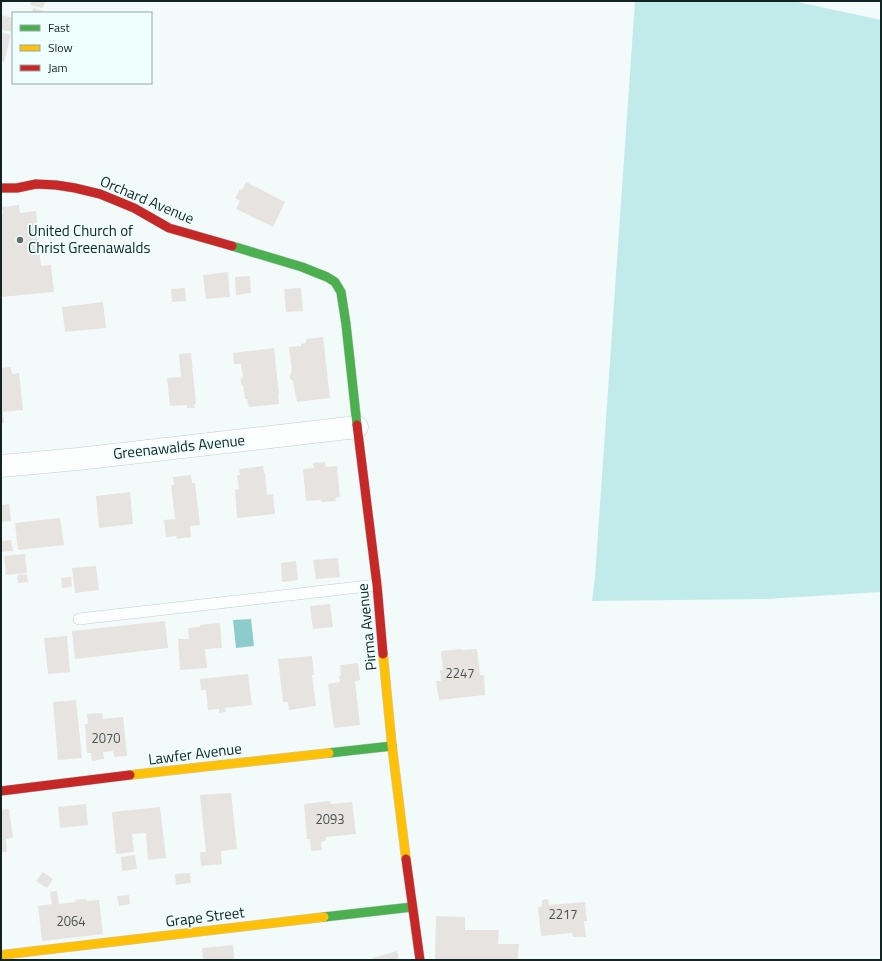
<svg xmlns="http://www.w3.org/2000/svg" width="882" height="961" viewBox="0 0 882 961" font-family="'Titillium Web',sans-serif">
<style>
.green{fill:#c0ebea}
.water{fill:#8dcccc}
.building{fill:#e7e3e1}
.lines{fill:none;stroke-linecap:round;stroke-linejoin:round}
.lane-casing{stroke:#c0cdcc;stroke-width:12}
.street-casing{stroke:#c0cdcc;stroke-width:23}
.fast-casing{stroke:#c0cdcc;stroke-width:10}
.slow-casing{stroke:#c0cdcc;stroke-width:10}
.jam-casing{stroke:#c0cdcc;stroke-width:10}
.lane{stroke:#fdfefe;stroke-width:11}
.street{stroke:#fdfefe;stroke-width:22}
.fast{stroke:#4caf50;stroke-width:9}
.slow{stroke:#ffc107;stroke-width:9}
.jam{stroke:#c62828;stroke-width:9}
.poi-dot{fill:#606f6e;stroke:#eefffe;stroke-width:1.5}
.labels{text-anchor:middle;stroke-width:3.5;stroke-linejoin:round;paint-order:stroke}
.number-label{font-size:13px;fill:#485454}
.street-label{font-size:15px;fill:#122323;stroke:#eefffe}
.poi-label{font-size:15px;fill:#122323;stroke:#eefffe;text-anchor:start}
</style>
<rect width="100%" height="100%" fill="#f2fbfa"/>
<path class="green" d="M 635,1 L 793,1 L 881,20 L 881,592 L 767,599 L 592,601 L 595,577 Z"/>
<path class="water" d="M 251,619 L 254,646 L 236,648 L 233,620 Z"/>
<g class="building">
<path d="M 31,1 L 45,1 L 43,8 L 30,5 Z"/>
<path d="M 33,8 L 44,11 L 43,13 L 32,13 Z"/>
<path d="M 1,15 L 13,18 L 13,32 L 1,30 Z"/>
<path d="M 1,32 L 11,35 L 4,62 L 1,61 Z"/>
<path d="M 246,182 L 285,202 L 273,227 L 236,209 L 240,201 L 235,198 L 240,189 L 242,190 Z"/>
<path d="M 19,205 L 20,213 L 36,211 L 41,266 L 51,265 L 54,292 L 1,297 L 1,214 L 3,214 L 2,207 Z"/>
<path d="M 228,272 L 230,297 L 206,299 L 203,275 Z"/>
<path d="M 250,276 L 251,293 L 236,295 L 235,277 Z"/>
<path d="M 185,288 L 186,301 L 172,302 L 171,289 Z"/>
<path d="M 301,288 L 303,311 L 286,312 L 284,289 Z"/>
<path d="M 103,302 L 106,328 L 65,332 L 62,307 Z"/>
<path d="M 323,337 L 330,398 L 297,402 L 293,381 L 290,379 L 290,374 L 292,371 L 289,347 L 301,346 L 301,344 L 306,343 L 306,339 Z"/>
<path d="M 274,348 L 279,395 L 278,395 L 279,404 L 249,407 L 247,399 L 245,399 L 243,386 L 241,384 L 241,379 L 243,376 L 241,364 L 234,364 L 233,353 Z"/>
<path d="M 191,353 L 196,404 L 194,404 L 195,408 L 187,408 L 187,405 L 170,406 L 167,378 L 181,377 L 179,354 Z"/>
<path d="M 11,367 L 12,374 L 19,373 L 23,410 L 3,412 L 4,423 L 1,423 L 1,368 Z"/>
<path d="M 325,462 L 326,467 L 337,466 L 340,497 L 335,498 L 336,501 L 321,502 L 321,500 L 306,501 L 303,469 L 314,468 L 313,463 Z"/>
<path d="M 263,466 L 264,473 L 265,473 L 267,495 L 273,494 L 275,514 L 237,518 L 235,490 L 239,489 L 237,475 L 240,475 L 239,469 Z"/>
<path d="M 191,475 L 192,483 L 195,483 L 200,525 L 190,526 L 191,537 L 177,539 L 176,536 L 166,537 L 164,520 L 175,519 L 171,485 L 174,485 L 173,477 Z"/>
<path d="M 130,492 L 133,524 L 99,528 L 96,496 Z"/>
<path d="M 9,504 L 11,521 L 1,522 L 1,505 Z"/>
<path d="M 60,518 L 64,545 L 18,550 L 15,523 Z"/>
<path d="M 11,540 L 13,551 L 1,552 L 1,541 Z"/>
<path d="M 25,554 L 27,573 L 6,575 L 4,556 Z"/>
<path d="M 338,558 L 340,577 L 316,579 L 313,560 Z"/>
<path d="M 296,561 L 298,580 L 282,582 L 281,563 Z"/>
<path d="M 96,566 L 99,590 L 75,593 L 72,568 Z"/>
<path d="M 27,574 L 28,582 L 18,583 L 17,575 Z"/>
<path d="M 71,577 L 72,587 L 62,588 L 61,578 Z"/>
<path d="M 330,604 L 333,627 L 313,629 L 310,606 Z"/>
<path d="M 165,621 L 168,648 L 75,659 L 72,631 Z"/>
<path d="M 220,623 L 222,648 L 205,649 L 207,668 L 180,670 L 178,639 L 189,639 L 188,628 L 200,627 L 200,625 Z"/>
<path d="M 67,636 L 70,672 L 48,674 L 44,638 Z"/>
<path d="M 461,649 L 462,650 L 477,649 L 480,675 L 484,675 L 485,695 L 439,700 L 436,681 L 441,681 L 440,670 L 443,670 L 441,651 Z"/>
<path d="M 312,656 L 314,675 L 312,675 L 316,706 L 289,710 L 288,702 L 283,702 L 278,659 Z"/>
<path d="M 358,663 L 360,680 L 355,681 L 360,725 L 334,728 L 328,684 L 340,682 L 339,675 L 341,676 L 340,665 Z"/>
<path d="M 248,674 L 252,705 L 225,708 L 226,712 L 219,713 L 219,709 L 208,710 L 206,690 L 201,690 L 200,679 Z"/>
<path d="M 76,700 L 82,758 L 58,760 L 53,702 Z"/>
<path d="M 102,713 L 103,719 L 123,717 L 127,756 L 114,757 L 113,751 L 103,752 L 104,759 L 92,761 L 91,753 L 87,753 L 85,724 L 88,724 L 87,714 Z"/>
<path d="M 231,793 L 237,849 L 221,851 L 222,864 L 201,866 L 200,852 L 206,852 L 200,795 Z"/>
<path d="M 330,801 L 331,804 L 352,802 L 356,834 L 326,837 L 326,841 L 321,842 L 322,850 L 311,851 L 310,839 L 307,839 L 304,804 Z"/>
<path d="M 86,804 L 88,825 L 60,828 L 58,807 Z"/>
<path d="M 160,807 L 166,858 L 148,860 L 146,833 L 132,834 L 134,852 L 116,854 L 112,812 Z"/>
<path d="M 9,809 L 13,838 L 6,839 L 7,852 L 1,852 L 1,810 Z"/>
<path d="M 135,855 L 137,869 L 122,871 L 121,857 Z"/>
<path d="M 43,872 L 53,879 L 47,888 L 36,881 Z"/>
<path d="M 190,873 L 191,883 L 176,885 L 175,874 Z"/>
<path d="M 57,891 L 59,904 L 76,902 L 75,900 L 86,899 L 86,901 L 99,900 L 103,934 L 42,941 L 38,906 L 52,904 L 50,892 Z"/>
<path d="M 129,895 L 130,904 L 119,906 L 117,896 Z"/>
<path d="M 548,899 L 549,905 L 585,902 L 587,921 L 584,921 L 586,937 L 573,937 L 572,933 L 541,936 L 538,907 L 542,906 L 542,900 Z"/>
<path d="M 436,916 L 465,917 L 465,930 L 499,930 L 498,944 L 519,944 L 518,960 L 435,960 Z"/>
<path d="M 233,945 L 234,960 L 203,960 L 202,948 Z"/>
<path d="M 397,951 L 399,960 L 373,960 L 372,958 Z"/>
</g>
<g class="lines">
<defs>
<path id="lane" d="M 79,619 L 377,585"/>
<path id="street" d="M 1,466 L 78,459 L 357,427"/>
<g id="fast">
<path d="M 232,246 L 302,267 L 327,277 L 335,282 L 341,292 L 346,324 L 357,425"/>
<path d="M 329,753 L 392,746"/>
<path d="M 324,917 L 412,907"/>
</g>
<g id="slow">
<path d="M 383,654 L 392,746 L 406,859"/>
<path d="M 130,775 L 329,753"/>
<path d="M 1,955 L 324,917"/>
</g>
<g id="jam">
<path d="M 1,188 L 17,188 L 36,184 L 56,185 L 75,188 L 100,194 L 134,208 L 169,228 L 232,246"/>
<path d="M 357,425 L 377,585 L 383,654"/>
<path d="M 1,791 L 130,775"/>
<path d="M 406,859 L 420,960"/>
</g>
</defs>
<use href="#lane" class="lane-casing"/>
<use href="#street" class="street-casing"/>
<use href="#fast" class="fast-casing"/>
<use href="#slow" class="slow-casing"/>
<use href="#jam" class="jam-casing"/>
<use href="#lane" class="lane"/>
<use href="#street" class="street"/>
<use href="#fast" class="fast"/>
<use href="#slow" class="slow"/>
<use href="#jam" class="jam"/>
</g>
<circle class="poi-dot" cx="20" cy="240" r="4"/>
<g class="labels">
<g class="number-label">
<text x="460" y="678">2247</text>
<text x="106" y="743">2070</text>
<text x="330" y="824">2093</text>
<text x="563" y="919">2217</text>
<text x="71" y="926">2064</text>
</g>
<g class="street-label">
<text transform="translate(147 200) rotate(23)" y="5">Orchard Avenue</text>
<text transform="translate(179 447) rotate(-6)" y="5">Greenawalds Avenue</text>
<text transform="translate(367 627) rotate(-96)" y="5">Pirma Avenue</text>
<text transform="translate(195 754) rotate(-7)" y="5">Lawfer Avenue</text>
<text transform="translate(205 917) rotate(-7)" y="5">Grape Street</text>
</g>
<g class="poi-label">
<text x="28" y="236">United Church of<tspan x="28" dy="17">Christ Greenawalds</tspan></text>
</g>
</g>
<rect width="882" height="961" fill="none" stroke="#122323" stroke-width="4"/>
<rect x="12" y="12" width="140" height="72" fill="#eefffe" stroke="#96a7a6"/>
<rect x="20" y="25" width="20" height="6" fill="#4caf50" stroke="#96a7a6"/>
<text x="48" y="32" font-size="12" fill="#122323">Fast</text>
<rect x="20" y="45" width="20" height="6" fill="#ffc107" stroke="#96a7a6"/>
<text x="48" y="52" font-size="12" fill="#122323">Slow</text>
<rect x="20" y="65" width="20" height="6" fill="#c62828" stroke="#96a7a6"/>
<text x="48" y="72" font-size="12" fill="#122323">Jam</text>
</svg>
